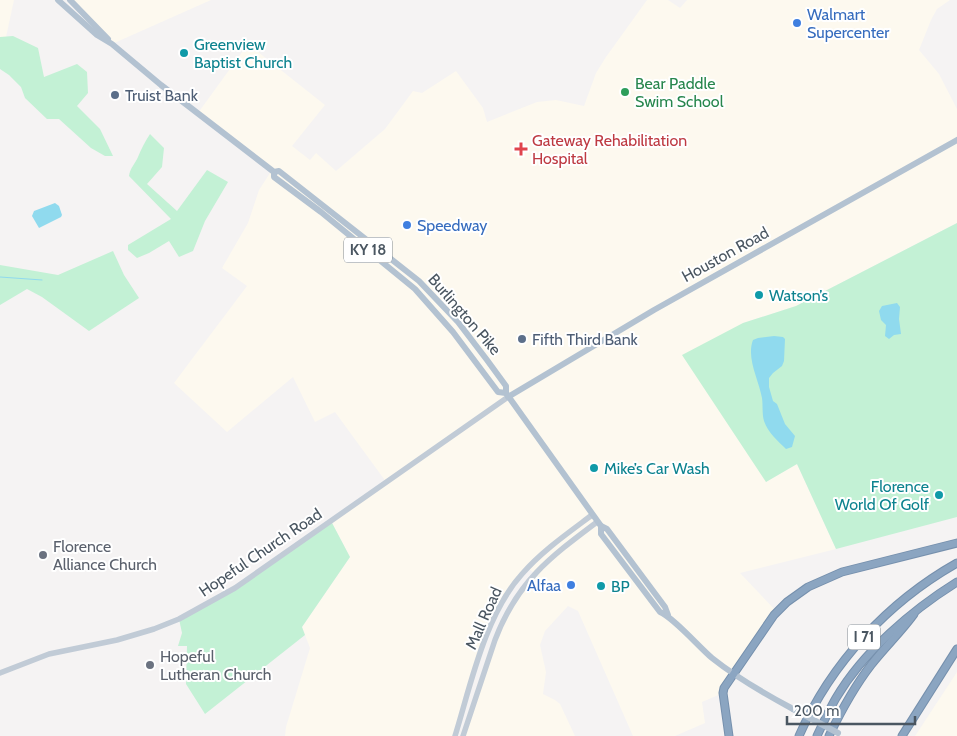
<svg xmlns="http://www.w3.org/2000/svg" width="957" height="736" viewBox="0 0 957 736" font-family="Cabin,sans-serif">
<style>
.commercial{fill:#fdf9ef}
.green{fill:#c3f1d5}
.water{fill:#90daee}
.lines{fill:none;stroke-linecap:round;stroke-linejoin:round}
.stream{stroke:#90daee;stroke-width:1}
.motorway-casing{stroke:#7690ad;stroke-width:9}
.secondary{stroke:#c1cbd6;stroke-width:5.5}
.primary{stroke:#b3c2d1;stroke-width:6}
.motorway{stroke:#8ba5c1;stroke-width:7}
.primary-bridge{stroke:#b3c2d1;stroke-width:6}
.shop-dot{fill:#3f7fe0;stroke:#fff;stroke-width:2}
.culture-dot{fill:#0f9aa8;stroke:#fff;stroke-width:2}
.leisure-dot{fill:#2e9e5b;stroke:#fff;stroke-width:2}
.service-dot{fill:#5c6f8a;stroke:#fff;stroke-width:2}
.health-dot{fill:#e0444e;stroke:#fff;stroke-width:2}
.worship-dot{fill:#6b7280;stroke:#fff;stroke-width:2}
.labels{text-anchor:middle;stroke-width:4;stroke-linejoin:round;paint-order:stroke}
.shield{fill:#fff;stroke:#808990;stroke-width:1}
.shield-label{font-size:15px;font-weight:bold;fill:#4a5661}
.shop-label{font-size:16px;fill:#366cbe;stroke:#fff;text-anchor:start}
.culture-label{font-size:16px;fill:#0d838f;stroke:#fff;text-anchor:start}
.leisure-label{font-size:16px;fill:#27864d;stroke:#fff;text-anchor:start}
.service-label{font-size:16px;fill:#4e5e75;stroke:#fff;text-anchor:start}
.health-label{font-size:16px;fill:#be3a42;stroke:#fff;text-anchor:start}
.street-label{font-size:16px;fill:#4a5661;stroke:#fff}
.worship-label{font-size:16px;fill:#5b616d;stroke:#fff;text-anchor:start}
</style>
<rect width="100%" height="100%" fill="#f5f3f3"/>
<g class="commercial">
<path d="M 0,0 L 14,0 L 6,37 L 0,37 Z"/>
<path d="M 70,0 L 211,0 L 112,44 Z"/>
<path d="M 647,0 L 668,0 L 680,8 L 687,0 L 950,0 L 937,9 L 931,20 L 919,50 L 939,74 L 957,109 L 957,223 L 796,306 L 743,323 L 766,482 L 797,464 L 836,549 L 740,573 L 777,612 L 723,693 L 702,702 L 705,723 L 675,736 L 633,736 L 578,611 L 568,606 L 545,631 L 540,645 L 546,672 L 543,694 L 555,700 L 560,704 L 575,736 L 463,736 L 500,625 L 534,573 L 528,568 L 522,574 L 491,625 L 455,736 L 285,736 L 286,727 L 310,648 L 302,627 L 350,557 L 331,521 L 385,484 L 384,479 L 335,412 L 315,422 L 293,377 L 227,432 L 174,383 L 247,286 L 222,268 L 248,223 L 259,190 L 272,170 L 198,113 L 248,44 L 325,105 L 292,146 L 310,160 L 316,153 L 336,171 L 385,129 L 413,91 L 422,93 L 456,71 L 483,108 L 487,122 L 537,102 L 556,100 L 584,106 L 596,73 L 606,57 Z"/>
<path d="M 957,672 L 957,736 L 915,736 Z"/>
</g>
<g class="green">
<path d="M 13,36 L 38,48 L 44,77 L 77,64 L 87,72 L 88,93 L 77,106 L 100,129 L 113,156 L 105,156 L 91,148 L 59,119 L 47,119 L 25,98 L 21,87 L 9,75 L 0,69 L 0,37 Z"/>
<path d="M 150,134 L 164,148 L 162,167 L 147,184 L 177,211 L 207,170 L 228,182 L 205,221 L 193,251 L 179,257 L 169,241 L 149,253 L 137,258 L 128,250 L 128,245 L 171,219 L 129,176 C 130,168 135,164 138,157 C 141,149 145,142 150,134 Z"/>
<path d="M 957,223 L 957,517 L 836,549 L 797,464 L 766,482 L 682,355 L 743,323 L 796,306 Z"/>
<path d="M 113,251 L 124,275 L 139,298 L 89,331 L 42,297 L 27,289 L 0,305 L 0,265 L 58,275 Z"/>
<path d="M 331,521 L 350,557 L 302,627 L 305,635 L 205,714 L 186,684 L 187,646 L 178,646 L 182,633 L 179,619 L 202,608 Z"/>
</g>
<g class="water">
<path d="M 55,203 L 59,206 L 62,215 L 61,217 L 39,228 L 32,216 L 34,211 Z"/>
<path d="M 897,303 L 900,307 L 899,319 L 901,334 L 894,335 L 889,339 L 885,336 L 886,325 L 881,320 L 879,311 L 882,306 Z"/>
<path d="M 774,336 L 783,337 L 785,339 L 784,361 L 782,366 L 773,373 L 769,378 L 769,387 L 773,401 L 777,404 L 785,424 L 795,436 L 792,447 L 786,449 C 778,441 768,433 764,421 C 762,414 763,405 762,398 C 759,380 746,358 753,340 L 758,338 Z"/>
</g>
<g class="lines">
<path class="stream" d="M 0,277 L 42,280"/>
<defs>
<g id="motorway">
<path d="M 729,736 L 723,693 L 724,688 L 774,615 L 787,602 L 808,587 L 842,572 L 957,543"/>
<path d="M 799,736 C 831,663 888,602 957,563"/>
<path d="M 817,736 C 823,723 829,710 836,698 C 863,652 912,610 957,582"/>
<path d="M 829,736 C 841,711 854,687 871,665 C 885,647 901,632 914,614"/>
<path d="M 902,736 L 957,649"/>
</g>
</defs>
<use href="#motorway" class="motorway-casing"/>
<g class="secondary">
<path d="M 0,673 L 49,654 L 117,640 L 154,629 L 179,619 L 235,588 L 508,397"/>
<path d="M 455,736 C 471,684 485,615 522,574 C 542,551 568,533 592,515"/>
<path d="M 463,736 L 495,640 C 517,582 549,558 597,522"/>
</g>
<g class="primary">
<path d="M 58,0 L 97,35 L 112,44 L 161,85 L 274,172 L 279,171 L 419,281 L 458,322 L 487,360 L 506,386 L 506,393 L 601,526 L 601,534 L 660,612 C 674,618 698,646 712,658 C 737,678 765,694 793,709"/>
<path d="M 70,0 L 108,39"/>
<path d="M 274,172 L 274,177 L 321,212 L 415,289 L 453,332 L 498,392 L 506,393"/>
<path d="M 508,397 L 654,310 L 957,140"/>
<path d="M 601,526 L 607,529 L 665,607 L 668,615"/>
</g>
<use href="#motorway" class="motorway"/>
<path class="primary-bridge" d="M 793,709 L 838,733"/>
</g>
<g class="shop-dot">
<circle cx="797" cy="23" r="5"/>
<circle cx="407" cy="225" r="5"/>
<circle cx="571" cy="585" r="5"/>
</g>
<g class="culture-dot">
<circle cx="184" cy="53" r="5"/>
<circle cx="759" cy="295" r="5"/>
<circle cx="594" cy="468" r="5"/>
<circle cx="939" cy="495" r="5"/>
<circle cx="601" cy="586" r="5"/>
</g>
<circle class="leisure-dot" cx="625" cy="92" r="5"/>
<g class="service-dot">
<circle cx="115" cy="95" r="5"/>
<circle cx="522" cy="339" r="5"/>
</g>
<path class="health-dot" d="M518.5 141.5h5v5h5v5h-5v5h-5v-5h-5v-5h5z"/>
<g class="worship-dot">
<circle cx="43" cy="555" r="5"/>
<circle cx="150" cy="665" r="5"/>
</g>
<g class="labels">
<g class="shield">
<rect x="344" y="237.5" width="48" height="25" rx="4"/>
<rect x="848" y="624.5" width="32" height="25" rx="4"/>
</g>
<g class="shield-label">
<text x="368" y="255">KY 18</text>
<text x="864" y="642">I 71</text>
</g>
<g class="shop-label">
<text x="807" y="20">Walmart<tspan x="807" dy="18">Supercenter</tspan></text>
<text x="417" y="231">Speedway</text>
<text x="561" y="591" text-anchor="end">Alfaa</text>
</g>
<g class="culture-label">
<text x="194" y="50">Greenview<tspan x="194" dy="18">Baptist Church</tspan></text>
<text x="769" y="301">Watson’s</text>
<text x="604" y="474">Mike’s Car Wash</text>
<text x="929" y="492" text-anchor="end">Florence<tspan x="929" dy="18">World Of Golf</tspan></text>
<text x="611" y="592">BP</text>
</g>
<g class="leisure-label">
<text x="635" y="89">Bear Paddle<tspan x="635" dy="18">Swim School</tspan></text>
</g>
<g class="service-label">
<text x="125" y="101">Truist Bank</text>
<text x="532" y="345">Fifth Third Bank</text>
</g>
<g class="health-label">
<text x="532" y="146">Gateway Rehabilitation<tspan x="532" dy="18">Hospital</tspan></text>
</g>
<g class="street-label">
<text transform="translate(725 254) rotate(-29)" y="6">Houston Road</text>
<text transform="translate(465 314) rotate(49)" y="6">Burlington Pike</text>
<text transform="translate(260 552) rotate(-34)" y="6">Hopeful Church Road</text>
<text transform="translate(483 618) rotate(-66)" y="6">Mall Road</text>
</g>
<g class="worship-label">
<text x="53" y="552">Florence<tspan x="53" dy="18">Alliance Church</tspan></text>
<text x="160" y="662">Hopeful<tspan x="160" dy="18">Lutheran Church</tspan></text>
</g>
</g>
<path d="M787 716v8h128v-8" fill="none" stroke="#4a5661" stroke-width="2.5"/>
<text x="794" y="716" font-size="15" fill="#4a5661" stroke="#ffffff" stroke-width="4" paint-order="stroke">200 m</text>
</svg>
